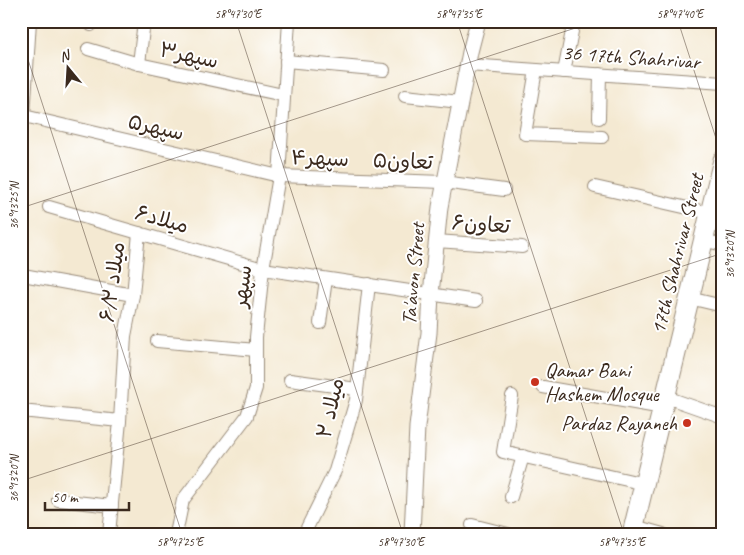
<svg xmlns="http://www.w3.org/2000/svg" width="744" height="555" viewBox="0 0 744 555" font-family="Caveat,'Playpen Sans Arabic',sans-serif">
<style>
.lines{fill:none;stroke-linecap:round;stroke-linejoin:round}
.canal{stroke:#68a4d9;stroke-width:11}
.minor-casing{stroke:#988a78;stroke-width:14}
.tertiary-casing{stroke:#988a78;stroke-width:17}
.primary-casing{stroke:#988a78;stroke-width:21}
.minor{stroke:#fff;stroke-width:12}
.tertiary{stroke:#fff;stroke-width:15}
.primary{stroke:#fff;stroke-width:19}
.ticks{fill:none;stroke:#3b2a1e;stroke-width:1;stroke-opacity:0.45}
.poi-dot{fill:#c8321e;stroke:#fff;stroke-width:2}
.labels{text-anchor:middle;stroke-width:4;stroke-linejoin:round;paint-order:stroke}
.street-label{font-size:21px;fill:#3b2a1e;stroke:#fff}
.poi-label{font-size:21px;fill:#3b2a1e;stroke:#fff;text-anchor:start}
.neatline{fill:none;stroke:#3b2a1e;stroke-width:2}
.ticks-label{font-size:12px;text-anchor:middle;fill:#3b2a1e}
</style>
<rect width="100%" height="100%" fill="#fff"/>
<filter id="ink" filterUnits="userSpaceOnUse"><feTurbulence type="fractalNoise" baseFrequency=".02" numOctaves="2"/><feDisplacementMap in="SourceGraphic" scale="10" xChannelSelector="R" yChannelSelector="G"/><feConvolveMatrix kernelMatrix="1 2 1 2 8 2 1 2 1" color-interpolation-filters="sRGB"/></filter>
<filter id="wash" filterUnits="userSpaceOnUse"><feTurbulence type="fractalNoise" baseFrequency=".0096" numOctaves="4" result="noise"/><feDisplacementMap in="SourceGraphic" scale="20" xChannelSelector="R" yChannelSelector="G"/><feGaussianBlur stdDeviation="1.12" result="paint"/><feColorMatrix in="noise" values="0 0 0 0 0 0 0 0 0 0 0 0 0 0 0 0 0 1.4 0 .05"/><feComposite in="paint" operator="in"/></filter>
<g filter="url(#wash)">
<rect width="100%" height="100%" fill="#f4e9d2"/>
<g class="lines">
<path class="canal" d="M 21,128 L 23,108"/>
</g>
</g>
<g filter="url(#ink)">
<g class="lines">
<defs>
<g id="minor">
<path d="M 30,21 L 24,116 L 279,176 L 443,182 L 504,190"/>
<path d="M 91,25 L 92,21"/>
<path d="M 88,49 L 139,64 L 283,95"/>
<path d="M 286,61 L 384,70"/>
<path d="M 139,64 L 144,21"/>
<path d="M 468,65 L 723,83"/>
<path d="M 536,70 L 525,134 L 602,137"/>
<path d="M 564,72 L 574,21"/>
<path d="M 405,96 L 460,102"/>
<path d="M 599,118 L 600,74"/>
<path d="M 595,187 L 710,213"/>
<path d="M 49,207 L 263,269 L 476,301"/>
<path d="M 703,240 L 723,245"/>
<path d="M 436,241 L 522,247"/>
<path d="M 23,275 L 133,295"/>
<path d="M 689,298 L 723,306"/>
<path d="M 320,323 L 326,279"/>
<path d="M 157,341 L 256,350"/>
<path d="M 290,380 L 357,389"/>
<path d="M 543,387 L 663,408"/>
<path d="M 512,396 L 503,452 L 645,484"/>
<path d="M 666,397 L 723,417"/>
<path d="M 21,411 L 120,421"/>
<path d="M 511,497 L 523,456"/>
<path d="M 58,500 L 112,506"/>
<path d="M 472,525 L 508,534"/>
<path d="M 634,526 L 663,534"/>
<path d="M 109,534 L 120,421 L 125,336 L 133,295 L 139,233"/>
<path d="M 176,534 L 183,500 L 247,416 L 256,388 L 256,337 L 263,269 L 279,176 L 289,21"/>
<path d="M 304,534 L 335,471 L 356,400 L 369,284"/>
</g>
<path id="tertiary" d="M 412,534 L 417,427 L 429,333 L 431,294 L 440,207 L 470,52 L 478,21"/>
<path id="primary" d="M 632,534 L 723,160"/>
</defs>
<use href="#minor" class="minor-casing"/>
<use href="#tertiary" class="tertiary-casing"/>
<use href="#primary" class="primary-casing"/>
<use href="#minor" class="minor"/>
<use href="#tertiary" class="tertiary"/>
<use href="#primary" class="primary"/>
</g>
</g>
<path class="ticks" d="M 236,21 L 403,534M 457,21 L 624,534M 678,21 L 723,160M 21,38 L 182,534M 21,208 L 597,21M 21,481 L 723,253M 696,534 L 723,525"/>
<g class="poi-dot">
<circle cx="535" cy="382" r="5"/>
<circle cx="687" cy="423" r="5"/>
</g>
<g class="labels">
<g class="street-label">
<text transform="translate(189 55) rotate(12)" y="7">سپهر۳</text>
<text transform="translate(631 57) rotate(4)" y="7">36 17th Shahrivar</text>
<text transform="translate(156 127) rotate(13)" y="7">سپهر۵</text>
<text transform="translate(320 158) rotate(2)" y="7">سپهر۴</text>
<text transform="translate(403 161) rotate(2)" y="7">تعاون۵</text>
<text transform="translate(162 219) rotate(16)" y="7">میلاد۶</text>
<text transform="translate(481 224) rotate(4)" y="7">تعاون۶</text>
<text transform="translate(677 254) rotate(-76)" y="7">17th Shahrivar Street</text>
<text transform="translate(413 274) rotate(-85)" y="7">Ta'avon Street</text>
<text transform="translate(112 282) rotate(-82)" y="7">میلاد ۶/۲</text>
<text transform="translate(242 286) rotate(-83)" y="7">سپهر</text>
<text transform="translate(330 408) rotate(-77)" y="7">میلاد ۲</text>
</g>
<g class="poi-label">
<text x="545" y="377">Qamar Bani<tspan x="545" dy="24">Hashem Mosque</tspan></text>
<text x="677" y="430" text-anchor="end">Pardaz Rayaneh</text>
</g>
</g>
<rect width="744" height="555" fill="none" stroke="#fff" stroke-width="55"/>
<g transform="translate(68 68) rotate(342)" stroke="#ffffff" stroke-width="4" paint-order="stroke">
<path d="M0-4L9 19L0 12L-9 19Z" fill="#3b2a1e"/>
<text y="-8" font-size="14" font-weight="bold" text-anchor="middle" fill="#3b2a1e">N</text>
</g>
<path d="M45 502v8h84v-8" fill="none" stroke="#3b2a1e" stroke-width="2.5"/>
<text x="52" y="502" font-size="15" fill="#3b2a1e" stroke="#ffffff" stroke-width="4" paint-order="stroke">50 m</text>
<rect x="28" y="28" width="688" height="500" class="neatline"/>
<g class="ticks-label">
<text x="238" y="18">58°47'30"E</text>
<text x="459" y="18">58°47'35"E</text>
<text x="680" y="18">58°47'40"E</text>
<text transform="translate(14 206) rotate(-90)" y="4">36°13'25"N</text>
<text transform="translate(730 255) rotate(-90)" y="4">36°13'20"N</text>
<text transform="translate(14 479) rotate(-90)" y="4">36°13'20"N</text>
<text x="180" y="546">58°47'25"E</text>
<text x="401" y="546">58°47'30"E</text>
<text x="622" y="546">58°47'35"E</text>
</g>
</svg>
